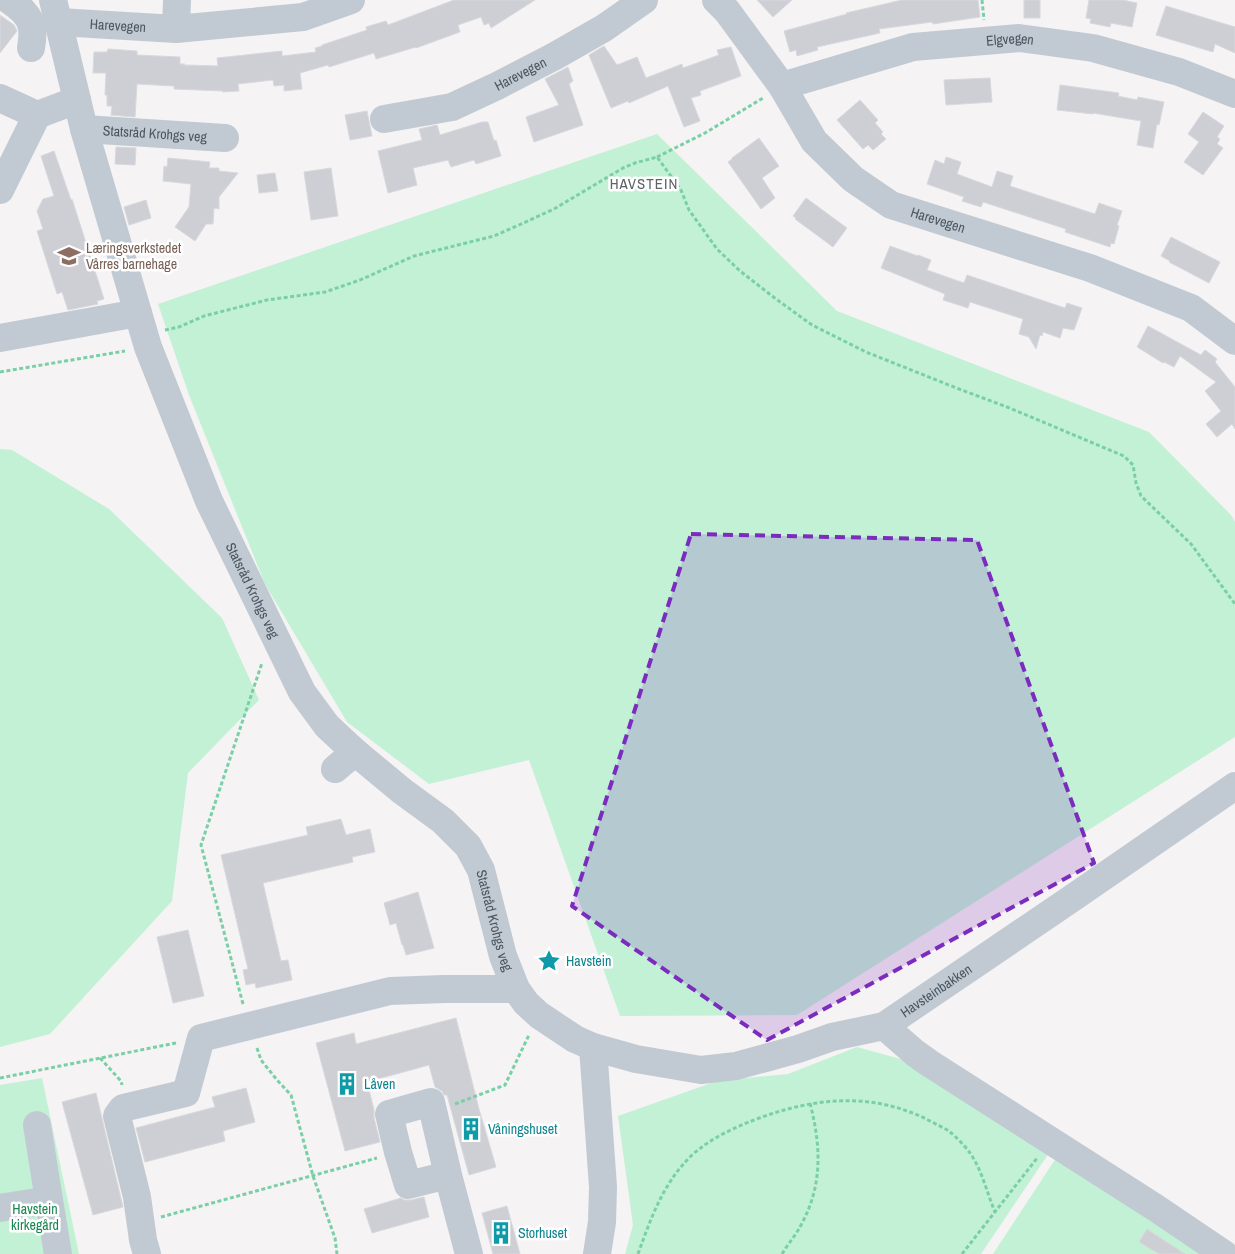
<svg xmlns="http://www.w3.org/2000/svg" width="1235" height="1254" viewBox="0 0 1235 1254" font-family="'Archivo Narrow',sans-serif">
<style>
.green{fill:#c3f1d5}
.building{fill:#cdcfd5;stroke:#d7d9de}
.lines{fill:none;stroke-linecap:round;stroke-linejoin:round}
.path{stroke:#7ad0a6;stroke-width:3;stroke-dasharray:4 2.5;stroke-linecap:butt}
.minor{stroke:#c1cad2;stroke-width:28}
.marked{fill:#7b2cbf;fill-opacity:0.2;stroke:#7b2cbf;stroke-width:4;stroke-dasharray:10 6;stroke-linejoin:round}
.labels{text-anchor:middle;stroke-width:5;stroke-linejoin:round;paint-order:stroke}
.street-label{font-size:14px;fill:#4a5661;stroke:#fff}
.education-label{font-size:14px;fill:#785e54;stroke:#fff;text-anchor:start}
.culture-label{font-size:14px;fill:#0d838f;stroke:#fff;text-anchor:start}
.park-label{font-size:14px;fill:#17864f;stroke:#fff}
.neighbourhood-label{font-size:15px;letter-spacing:1px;fill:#5f6368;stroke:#fff}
</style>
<rect width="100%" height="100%" fill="#f5f3f3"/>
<g class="green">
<path d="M 657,134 L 837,311 L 1149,432 L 1231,515 L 1235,522 L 1235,737 L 797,1015 L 620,1016 L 529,760 L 429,784 L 347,722 L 265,584 L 189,395 L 158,304 Z"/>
<path d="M 0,449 L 12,450 L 109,509 L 222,618 L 259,700 L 188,773 L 172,901 L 50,1034 L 0,1047 Z"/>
<path d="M 857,1047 L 922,1065 L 1051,1150 L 981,1254 L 625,1254 L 633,1225 L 618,1116 L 717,1081 L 788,1074 Z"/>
<path d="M 42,1078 L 79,1254 L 0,1254 L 0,1085 Z"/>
<path d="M 1058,1155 L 1214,1254 L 993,1254 Z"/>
</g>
<g class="building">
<path d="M 454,0 L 535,0 L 491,28 L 489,23 L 484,25 L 481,17 L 458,25 L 460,32 L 416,48 L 416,47 L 376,59 L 374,53 L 329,67 L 328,65 L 300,73 L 302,89 L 284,91 L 284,85 L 274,86 L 273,80 L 238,84 L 239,91 L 223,92 L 223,91 L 174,89 L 174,86 L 137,84 L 135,117 L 111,115 L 112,106 L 107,106 L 107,95 L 105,95 L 106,73 L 93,73 L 94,52 L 107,52 L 108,49 L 137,51 L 137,55 L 180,57 L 180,64 L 185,64 L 184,65 L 218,66 L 217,58 L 282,51 L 282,56 L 316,52 L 315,48 L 322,46 L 322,45 L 367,30 L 366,27 L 386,21 L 388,25 Z"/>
<path d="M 757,0 L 792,0 L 773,17 Z"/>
<path d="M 902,0 L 978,0 L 980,17 L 933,24 L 932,22 L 879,29 L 880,33 L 817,47 L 818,50 L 797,56 L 796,50 L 790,52 L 784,31 L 847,14 L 846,13 Z"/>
<rect x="1024" y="0" width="16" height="18"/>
<path d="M 1089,0 L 1123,0 L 1137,3 L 1132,27 L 1111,23 L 1110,27 L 1090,23 L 1091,19 L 1086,18 Z"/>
<path d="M 1166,6 L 1235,27 L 1235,53 L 1215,44 L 1213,52 L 1156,35 Z"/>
<path d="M 0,15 L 14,25 L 17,31 L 0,53 Z"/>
<path d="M 604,46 L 617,65 L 637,57 L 646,78 L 682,64 L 683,68 L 719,55 L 717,50 L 731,47 L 741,76 L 700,91 L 701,95 L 691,98 L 700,121 L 684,127 L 668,86 L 629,103 L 628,101 L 611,108 L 589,55 Z"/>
<path d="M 568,67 L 573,81 L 569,84 L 583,125 L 534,142 L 526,117 L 559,105 L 545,79 Z"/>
<path d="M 990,78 L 992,102 L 946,105 L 944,80 Z"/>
<path d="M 1060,85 L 1119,93 L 1118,96 L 1137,100 L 1138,97 L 1164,102 L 1159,125 L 1157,124 L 1153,148 L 1137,145 L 1141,121 L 1093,113 L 1093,114 L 1057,110 Z"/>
<path d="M 860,100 L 878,120 L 875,123 L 883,132 L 881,134 L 886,139 L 873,150 L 868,145 L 863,149 L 837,120 Z"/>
<path d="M 367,111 L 372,136 L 350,140 L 345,115 Z"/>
<path d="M 1203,112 L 1224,126 L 1217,137 L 1220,139 L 1217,144 L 1223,148 L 1203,175 L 1184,162 L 1199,142 L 1188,134 Z"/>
<path d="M 482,122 L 488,122 L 494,141 L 496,140 L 501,156 L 476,164 L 474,160 L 451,167 L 448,160 L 413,168 L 417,185 L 388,193 L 378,151 L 422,140 L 419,129 L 437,125 L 440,135 Z"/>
<path d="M 759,138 L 779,166 L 762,178 L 775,198 L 761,209 L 728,162 L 732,159 L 732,158 Z"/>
<path d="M 116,147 L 136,148 L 135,165 L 115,164 Z"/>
<path d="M 54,151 L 71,200 L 72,199 L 104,299 L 97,301 L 98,304 L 68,310 L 62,292 L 57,294 L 37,231 L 43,229 L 37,211 L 43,199 L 54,196 L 41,156 Z"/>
<path d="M 946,157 L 961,162 L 957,174 L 992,187 L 997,171 L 1013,176 L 1010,186 L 1095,214 L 1099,203 L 1122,211 L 1117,225 L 1119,226 L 1114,244 L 1111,243 L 1110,247 L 1065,232 L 1066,229 L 983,202 L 981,207 L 962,201 L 964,197 L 927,184 L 935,160 L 944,164 Z"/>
<path d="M 168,158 L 210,162 L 209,168 L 219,168 L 219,171 L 238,173 L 219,197 L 219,209 L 214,208 L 213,224 L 206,224 L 195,241 L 175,227 L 189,207 L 191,184 L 163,181 L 164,166 L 167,167 Z"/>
<path d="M 331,168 L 338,216 L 311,220 L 304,172 Z"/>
<path d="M 275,173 L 278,191 L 259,193 L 257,175 Z"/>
<path d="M 806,198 L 847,228 L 833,247 L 795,219 L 796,218 L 793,216 Z"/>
<path d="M 146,200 L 151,218 L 129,225 L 124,207 Z"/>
<path d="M 1171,237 L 1220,262 L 1209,283 L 1169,262 L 1170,261 L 1161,256 Z"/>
<path d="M 890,246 L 918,256 L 918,255 L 931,260 L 927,270 L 964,283 L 967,275 L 1065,308 L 1067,303 L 1082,308 L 1074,330 L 1063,328 L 1060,338 L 1043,332 L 1042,336 L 1040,335 L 1036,349 L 1029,337 L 1019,334 L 1023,319 L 970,302 L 968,308 L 943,300 L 945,294 L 881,268 Z"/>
<path d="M 1148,326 L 1201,355 L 1205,350 L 1217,359 L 1215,362 L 1235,387 L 1235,429 L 1232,424 L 1217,437 L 1206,424 L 1221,411 L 1205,391 L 1216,382 L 1180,356 L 1174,367 L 1164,362 L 1163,363 L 1137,347 Z"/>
<path d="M 341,819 L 346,835 L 370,829 L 375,852 L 352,857 L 353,862 L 263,883 L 281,961 L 288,960 L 292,980 L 256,988 L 255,983 L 246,985 L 243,970 L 248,969 L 221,855 L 308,835 L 306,827 Z"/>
<path d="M 418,892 L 434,948 L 406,955 L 403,945 L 402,945 L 396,923 L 390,925 L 384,903 Z"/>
<path d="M 188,930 L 204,996 L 173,1003 L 157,937 Z"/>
<path d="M 456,1018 L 479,1109 L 496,1167 L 469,1175 L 447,1095 L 444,1095 L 442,1091 L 435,1087 L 429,1065 L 367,1082 L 374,1110 L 374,1118 L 380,1142 L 345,1151 L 316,1043 L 354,1033 L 356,1044 Z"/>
<path d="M 246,1088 L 255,1122 L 223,1131 L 225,1141 L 145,1162 L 136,1128 L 215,1107 L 212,1097 Z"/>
<path d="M 96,1093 L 123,1207 L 93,1215 L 62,1102 Z"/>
<path d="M 424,1197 L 429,1217 L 372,1233 L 364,1209 L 401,1198 L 404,1200 L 411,1200 Z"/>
<path d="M 507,1206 L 520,1254 L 493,1254 L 482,1213 Z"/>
<path d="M 1147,1229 L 1185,1254 L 1159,1254 L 1139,1242 Z"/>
</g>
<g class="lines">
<g class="path">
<path d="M 982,0 L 984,20"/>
<path d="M 657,157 L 705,133 L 763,98"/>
<path d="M 165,330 L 179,327 L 204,316 L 267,300 L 325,292 L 360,280 L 414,256 L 494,236 L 519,225 L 554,209 L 623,168 L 635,163 L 657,157 L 681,190 L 689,210 L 717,249 L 740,271 L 776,299 L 812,325 L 866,352 L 959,389 L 1007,407 L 1124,456 L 1133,465 L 1136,483 L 1141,496 L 1191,544 L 1235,604"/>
<path d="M 0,372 L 125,351"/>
<path d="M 243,1004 L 201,845 L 262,663"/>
<path d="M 257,1048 L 261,1060 L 277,1080 L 291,1095 L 313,1176 L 335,1238 L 337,1254"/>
<path d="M 100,1058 L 121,1081 L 122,1085"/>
<path d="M 0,1078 L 176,1043"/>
<path d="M 455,1104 L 505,1085 L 529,1035"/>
<path d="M 161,1217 L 377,1158"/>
<path d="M 638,1254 C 651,1218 663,1183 692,1155 C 710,1139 731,1129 754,1120 C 814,1097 874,1091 932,1122 C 938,1125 944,1128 949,1131 C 955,1136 966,1147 970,1153 C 982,1170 987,1193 995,1212"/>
<path d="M 782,1254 C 788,1244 796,1235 801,1225 C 823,1185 821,1146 810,1103"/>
<path d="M 962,1254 L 1038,1157"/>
</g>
<g class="minor">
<path d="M 9,0 C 19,7 30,15 32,28 C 33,34 32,42 31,48"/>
<path id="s1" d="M 53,0 L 84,129 L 148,347 L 209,501 L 302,692 L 327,726 L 355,752 L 402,791 L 443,821 L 468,846 L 481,870 L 503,956 L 516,989"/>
<path id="s2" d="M 716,0 L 727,11 L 782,86 L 814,141 L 853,179 L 891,205 L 1090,268 L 1191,308 L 1235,341"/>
<path id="s3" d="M 59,22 L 176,29 L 303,17 L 351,0"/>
<path d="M 176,29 L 177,0"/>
<path id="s4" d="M 782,86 L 913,47 L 1019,38 L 1093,48 L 1179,72 L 1235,94"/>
<path d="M 0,98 L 37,115 L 77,100"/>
<path id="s5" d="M 384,119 L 452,107 L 497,86 L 555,56 L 604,28 L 644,0"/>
<path id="s6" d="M 84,129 L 225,138"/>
<path d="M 0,190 L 37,115"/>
<path d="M 0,338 L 138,313"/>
<path d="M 335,769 L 355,752"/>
<path d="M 884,1026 L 915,1053 L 929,1063 L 1156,1208 L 1224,1254"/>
<path d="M 593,1047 L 603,1187 L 602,1222 L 597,1254"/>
<path d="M 37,1125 L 49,1200"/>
<path d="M 448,1175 L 408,1185 L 398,1152 L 389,1114 L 431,1102 L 448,1175 L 469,1254"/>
<path d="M 0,1208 L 49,1200 L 58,1254"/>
<path id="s7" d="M 147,1254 L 143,1240 L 137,1197 L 117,1116 L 123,1108 L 186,1093 L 201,1038 L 390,991 L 444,989 L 516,989 L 526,1003 L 539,1015 L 575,1039 L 593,1047 L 636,1059 L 701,1070 L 736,1066 L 798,1049 L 832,1037 L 884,1026 L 1071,899 L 1235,786"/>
</g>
</g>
<path class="marked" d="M 691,534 L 977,540 L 1094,863 L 767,1040 L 572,906 Z"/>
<defs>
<symbol id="school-bare" viewBox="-9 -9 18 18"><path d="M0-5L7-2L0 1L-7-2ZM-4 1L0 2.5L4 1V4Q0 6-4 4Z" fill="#8d6e63" stroke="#fff" stroke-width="2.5" paint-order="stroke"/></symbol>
<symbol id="sight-bare" viewBox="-9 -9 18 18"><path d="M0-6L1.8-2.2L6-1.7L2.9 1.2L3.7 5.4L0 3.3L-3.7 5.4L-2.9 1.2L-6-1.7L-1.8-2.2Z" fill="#0f9aa8" stroke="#fff" stroke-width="2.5" paint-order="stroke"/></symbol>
<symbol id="building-bare" viewBox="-9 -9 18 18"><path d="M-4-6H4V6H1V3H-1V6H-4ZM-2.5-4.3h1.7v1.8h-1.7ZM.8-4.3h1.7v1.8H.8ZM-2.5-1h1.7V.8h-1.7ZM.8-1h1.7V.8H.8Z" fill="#0f9aa8" stroke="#fff" stroke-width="2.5" paint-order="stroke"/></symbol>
</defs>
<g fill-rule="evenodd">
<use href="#school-bare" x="53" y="240" width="32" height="32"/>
<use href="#sight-bare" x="533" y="945" width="32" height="32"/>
<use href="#building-bare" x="331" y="1068" width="32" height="32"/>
<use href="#building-bare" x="455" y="1113" width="32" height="32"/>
<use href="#building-bare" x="485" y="1217" width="32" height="32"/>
</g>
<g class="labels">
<g class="street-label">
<text dy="5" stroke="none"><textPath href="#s3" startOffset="59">Harevegen</textPath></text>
<text dy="5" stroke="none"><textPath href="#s4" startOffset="234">Elgvegen</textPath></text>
<text dy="5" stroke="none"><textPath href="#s5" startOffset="145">Harevegen</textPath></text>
<text dy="5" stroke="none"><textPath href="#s6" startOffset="71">Statsråd Krohgs veg</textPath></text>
<text dy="5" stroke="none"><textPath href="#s2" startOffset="322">Harevegen</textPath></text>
<text dy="5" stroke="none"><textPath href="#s1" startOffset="625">Statsråd Krohgs veg</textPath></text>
<text dy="5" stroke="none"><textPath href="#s1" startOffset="1045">Statsråd Krohgs veg</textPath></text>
<text dy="5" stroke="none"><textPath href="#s7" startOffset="1054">Havsteinbakken</textPath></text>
</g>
<g class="education-label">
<text x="86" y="253">Læringsverkstedet<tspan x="86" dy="16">Vårres barnehage</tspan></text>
</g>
<g class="culture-label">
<text x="566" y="966">Havstein</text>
<text x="364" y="1089">Låven</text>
<text x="488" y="1134">Våningshuset</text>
<text x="518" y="1238">Storhuset</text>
</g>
<g class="park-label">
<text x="35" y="1214">Havstein<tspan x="35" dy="16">kirkegård</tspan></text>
</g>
<g class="neighbourhood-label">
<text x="644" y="189">HAVSTEIN</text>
</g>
</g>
</svg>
